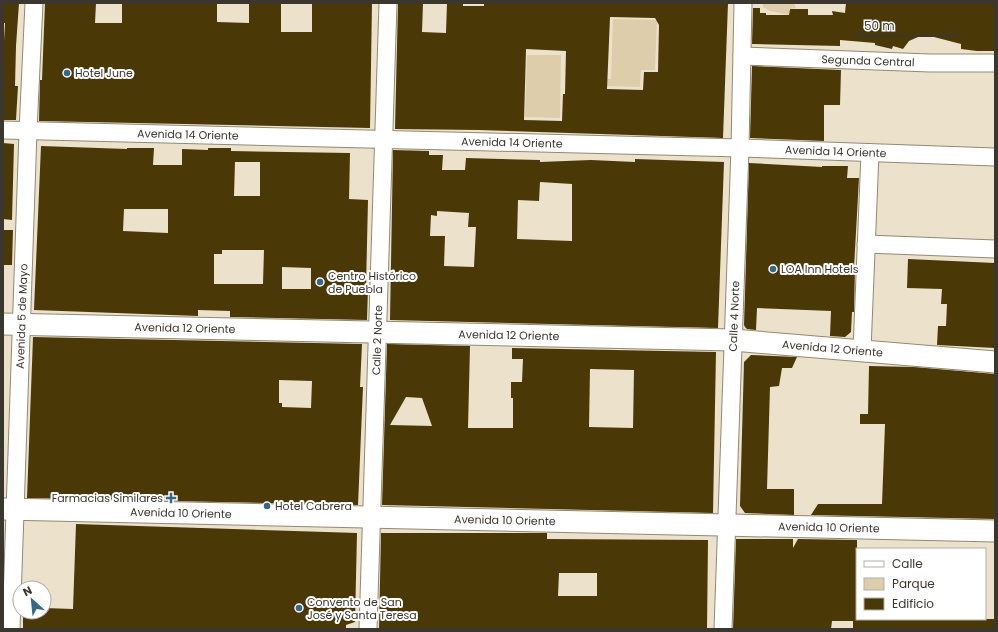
<svg xmlns="http://www.w3.org/2000/svg" width="998" height="632" viewBox="0 0 998 632" font-family="Poppins,sans-serif">
<style>
.green{fill:#decdaa}
.building{fill:#4b3807;fill-rule:evenodd}
.lines{fill:none;stroke-linecap:round;stroke-linejoin:round}
.minor-casing{stroke:#928874;stroke-width:19}
.major-casing{stroke:#928874;stroke-width:23}
.minor{stroke:#fff;stroke-width:17}
.major{stroke:#fff;stroke-width:21}
.poi-dot{fill:#346884;stroke:#fff;stroke-width:1.5}
.labels{text-anchor:middle;stroke-width:4;stroke-linejoin:round;paint-order:stroke}
.street-label{font-size:11px;fill:#3b362e;stroke:#fff}
.poi-label{font-size:11px;fill:#3b362e;stroke:#fff;text-anchor:start}
</style>
<rect width="100%" height="100%" fill="#ece2cc"/>
<g class="green">
<path d="M 763,3 L 794,3 L 796,8 L 789,9 L 789,15 L 770,11 L 763,7 Z"/>
<path d="M 613,19 L 657,20 L 655,70 L 641,70 L 640,87 L 602,86 L 597,79 L 611,79 Z"/>
<path d="M 527,55 L 561,55 L 560,118 L 525,117 Z"/>
</g>
<g class="building">
<path d="M 3,3 L 19,3 L 16,46 L 15,86 L 18,86 L 16,120 L 3,120 L 3,59 L 5,23 L 3,23 Z"/>
<path d="M 45,3 L 96,3 L 95,23 L 122,23 L 122,3 L 217,3 L 217,22 L 249,23 L 249,3 L 281,3 L 281,32 L 312,32 L 312,3 L 372,3 L 370,128 L 39,121 L 40,80 L 42,80 Z"/>
<path d="M 398,3 L 423,3 L 422,32 L 446,33 L 447,3 L 463,3 L 463,6 L 484,6 L 484,3 L 728,3 L 723,138 L 479,130 L 395,129 ZM 610,17 L 655,18 L 659,25 L 658,72 L 644,72 L 643,90 L 607,89 ZM 526,49 L 566,51 L 565,94 L 563,94 L 562,121 L 524,120 Z"/>
<path d="M 846,3 L 995,3 L 995,51 L 977,51 L 961,49 L 961,44 L 930,36 L 918,37 L 909,41 L 903,49 L 893,46 L 892,49 L 875,45 L 875,43 L 840,40 L 840,46 L 752,44 L 753,8 L 760,8 L 760,13 L 766,13 L 766,15 L 789,15 L 790,9 L 808,9 L 808,15 L 833,15 L 832,11 L 845,13 Z"/>
<path d="M 752,66 L 841,70 L 840,105 L 824,105 L 824,141 L 750,138 Z"/>
<path d="M 3,143 L 14,144 L 12,220 L 3,219 Z"/>
<path d="M 41,146 L 127,149 L 127,148 L 154,148 L 153,165 L 182,165 L 182,149 L 208,150 L 208,148 L 231,148 L 231,151 L 350,153 L 349,199 L 368,200 L 366,288 L 368,288 L 367,320 L 230,317 L 230,311 L 198,310 L 198,316 L 34,310 ZM 235,162 L 260,162 L 260,196 L 234,196 ZM 124,209 L 168,209 L 168,233 L 123,231 ZM 222,250 L 264,250 L 263,284 L 214,284 L 214,254 L 222,254 ZM 282,267 L 311,268 L 311,289 L 282,289 Z"/>
<path d="M 393,150 L 429,151 L 429,155 L 443,155 L 442,170 L 465,170 L 466,158 L 540,160 L 540,162 L 591,160 L 635,162 L 635,159 L 724,162 L 718,328 L 390,320 ZM 540,182 L 572,184 L 572,241 L 517,239 L 518,200 L 539,201 ZM 437,211 L 469,213 L 468,227 L 476,227 L 474,267 L 444,266 L 445,236 L 430,236 L 431,215 L 437,216 Z"/>
<path d="M 749,163 L 822,167 L 822,166 L 848,166 L 847,178 L 859,178 L 854,268 L 855,268 L 854,312 L 852,312 L 851,332 L 845,337 L 830,336 L 831,311 L 757,308 L 756,330 L 747,329 L 745,327 L 744,325 Z"/>
<path d="M 3,230 L 13,230 L 12,265 L 3,265 Z"/>
<path d="M 908,259 L 995,263 L 995,348 L 937,345 L 938,326 L 946,326 L 947,304 L 941,304 L 942,289 L 907,288 Z"/>
<path d="M 33,337 L 362,344 L 360,387 L 363,387 L 358,505 L 27,498 ZM 279,380 L 312,381 L 311,408 L 282,407 L 282,403 L 279,403 Z"/>
<path d="M 387,344 L 470,346 L 468,428 L 513,428 L 513,398 L 511,398 L 511,382 L 522,382 L 523,359 L 512,359 L 512,348 L 716,352 L 713,513 L 382,505 ZM 590,369 L 634,370 L 633,428 L 589,427 ZM 406,397 L 422,398 L 432,426 L 390,425 Z"/>
<path d="M 751,355 L 797,357 L 792,368 L 782,368 L 779,386 L 770,387 L 767,489 L 794,489 L 794,515 L 745,513 L 740,506 L 744,362 Z"/>
<path d="M 869,366 L 914,367 L 995,374 L 995,519 L 811,515 L 818,504 L 882,504 L 885,424 L 860,424 L 860,414 L 868,414 Z"/>
<path d="M 76,524 L 357,533 L 355,622 L 346,625 L 346,629 L 23,629 L 23,612 L 44,612 L 44,608 L 73,609 Z"/>
<path d="M 381,533 L 547,533 L 547,539 L 708,540 L 707,629 L 581,629 L 581,628 L 559,628 L 559,629 L 379,629 ZM 559,573 L 597,573 L 597,596 L 558,596 Z"/>
<path d="M 736,539 L 793,539 L 793,548 L 798,539 L 857,540 L 857,619 L 995,619 L 995,629 L 853,629 L 853,621 L 832,621 L 831,629 L 733,629 Z"/>
</g>
<g class="lines">
<defs>
<g id="minor">
<path id="s1" d="M 742,56 L 930,63 L 995,63"/>
<path id="s2" d="M 3,130 L 740,148 L 995,157"/>
<path d="M 866,244 L 995,249"/>
<path d="M 862,350 L 870,153"/>
<path id="s3" d="M 11,629 L 28,131 L 34,3"/>
<path id="s4" d="M 368,629 L 388,3"/>
<path id="s5" d="M 723,629 L 740,148 L 743,3"/>
</g>
<g id="major">
<path id="s6" d="M 3,324 L 733,340 L 995,362"/>
<path id="s7" d="M 3,509 L 995,531"/>
</g>
</defs>
<use href="#minor" class="minor-casing"/>
<use href="#major" class="major-casing"/>
<use href="#minor" class="minor"/>
<use href="#major" class="major"/>
</g>
<g class="poi-dot">
<circle cx="67" cy="73" r="4"/>
<circle cx="773" cy="269" r="4"/>
<circle cx="320" cy="282" r="4"/>
<path d="M169 492h4v4h4v4h-4v4h-4v-4h-4v-4h4z"/>
<circle cx="267" cy="506" r="4"/>
<circle cx="299" cy="608" r="4"/>
</g>
<g class="labels">
<g class="street-label">
<text dy="4" stroke="none"><textPath href="#s1" startOffset="126">Segunda Central</textPath></text>
<text dy="4" stroke="none"><textPath href="#s2" startOffset="185">Avenida 14 Oriente</textPath></text>
<text dy="4" stroke="none"><textPath href="#s2" startOffset="509">Avenida 14 Oriente</textPath></text>
<text dy="4" stroke="none"><textPath href="#s2" startOffset="833">Avenida 14 Oriente</textPath></text>
<text dy="4" stroke="none"><textPath href="#s3" startOffset="313">Avenida 5 de Mayo</textPath></text>
<text dy="4" stroke="none"><textPath href="#s5" startOffset="313">Calle 4 Norte</textPath></text>
<text dy="4" stroke="none"><textPath href="#s6" startOffset="182">Avenida 12 Oriente</textPath></text>
<text dy="4" stroke="none"><textPath href="#s6" startOffset="506">Avenida 12 Oriente</textPath></text>
<text dy="4" stroke="none"><textPath href="#s4" startOffset="289">Calle 2 Norte</textPath></text>
<text dy="4" stroke="none"><textPath href="#s6" startOffset="830">Avenida 12 Oriente</textPath></text>
<text dy="4" stroke="none"><textPath href="#s7" startOffset="178">Avenida 10 Oriente</textPath></text>
<text dy="4" stroke="none"><textPath href="#s7" startOffset="502">Avenida 10 Oriente</textPath></text>
<text dy="4" stroke="none"><textPath href="#s7" startOffset="826">Avenida 10 Oriente</textPath></text>
</g>
<g class="poi-label">
<text x="75" y="77">Hotel June</text>
<text x="781" y="273">LOA Inn Hotels</text>
<text x="328" y="280">Centro Histórico<tspan x="328" dy="13">de Puebla</tspan></text>
<text x="163" y="502" text-anchor="end">Farmacias Similares</text>
<text x="275" y="510">Hotel Cabrera</text>
<text x="307" y="606">Convento de San<tspan x="307" dy="13">José y Santa Teresa</tspan></text>
</g>
</g>
<rect width="998" height="632" fill="none" stroke="#3b362e" stroke-width="8"/>
<rect x="856" y="548" width="130" height="72" fill="#ffffff" stroke="#b1afab"/>
<rect x="864" y="561" width="20" height="6" fill="#ffffff" stroke="#b1afab"/>
<text x="892" y="568" font-size="12" fill="#3b362e">Calle</text>
<rect x="864" y="578" width="20" height="12" fill="#decdaa" stroke="#b1afab"/>
<text x="892" y="588" font-size="12" fill="#3b362e">Parque</text>
<rect x="864" y="598" width="20" height="12" fill="#4b3807" stroke="#b1afab"/>
<text x="892" y="608" font-size="12" fill="#3b362e">Edificio</text>
<g transform="translate(32 600) rotate(333)"><circle r="19" fill="#ffffff" stroke="#b1afab"/>
<path d="M0-3L7 15L0 10L-7 15Z" fill="#346884"/>
<text y="-6" font-size="11" font-weight="bold" text-anchor="middle" fill="#3b362e">N</text>
</g>
<path d="M858 30v6h99v-6" fill="none" stroke="#3b362e" stroke-width="2"/>
<text x="864" y="30" font-size="12" fill="#3b362e" stroke="#ffffff" stroke-width="3" paint-order="stroke">50 m</text>
</svg>
